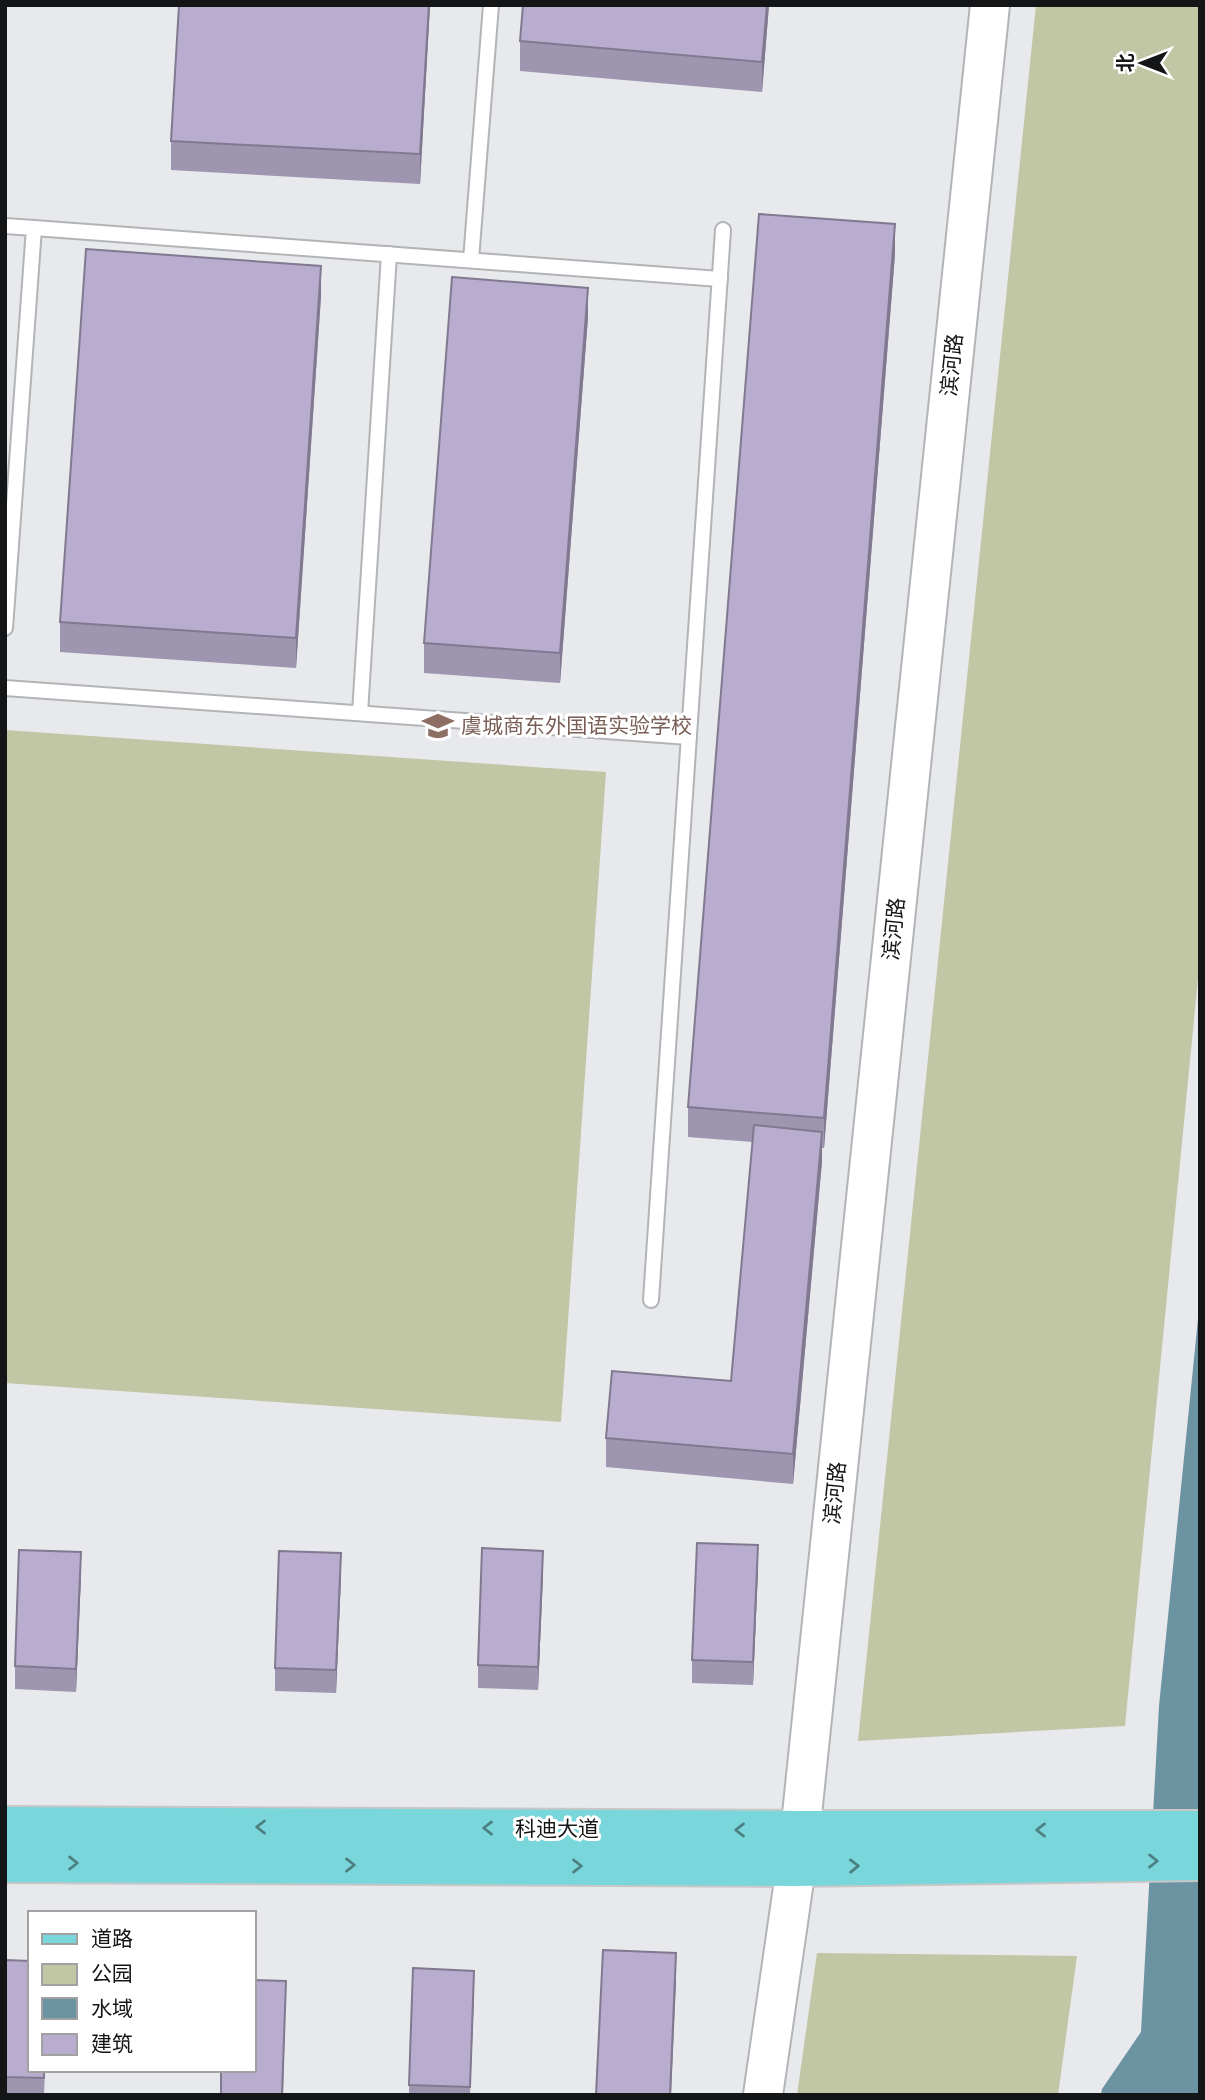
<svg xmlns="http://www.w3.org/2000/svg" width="1205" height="2100" viewBox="0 0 1205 2100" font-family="'Public Sans','Noto Sans SC',sans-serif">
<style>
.green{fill:#c1c6a5}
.water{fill:#6c93a1}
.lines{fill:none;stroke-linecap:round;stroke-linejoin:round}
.lane-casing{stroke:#b2b4b6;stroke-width:18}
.secondary-casing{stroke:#b2b4b6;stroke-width:42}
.primary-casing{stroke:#c7c7c7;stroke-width:42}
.lane{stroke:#fff;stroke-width:14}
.secondary{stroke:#fff;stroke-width:38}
.primary{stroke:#79d7db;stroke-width:38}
.wall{fill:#9e95b1}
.shaded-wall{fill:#817990}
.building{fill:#b8adce;stroke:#817990;stroke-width:2}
.oneway{stroke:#4c8082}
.labels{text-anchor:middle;stroke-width:6;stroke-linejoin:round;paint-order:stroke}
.street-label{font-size:21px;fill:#141516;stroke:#fff}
.education-label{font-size:21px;fill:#785e54;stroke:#fff;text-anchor:start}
</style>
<rect width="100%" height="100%" fill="#e7e9ec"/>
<g class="green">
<path d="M 1036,5 L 1200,5 L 1200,958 L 1125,1726 L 858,1741 Z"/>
<path d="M 5,730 L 606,772 L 561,1422 L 5,1383 Z"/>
<path d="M 817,1953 L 1077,1956 L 1058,2095 L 797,2095 Z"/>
</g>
<path class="water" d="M 1200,1299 L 1200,2095 L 1101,2095 L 1102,2089 L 1141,2032 L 1159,1706 Z"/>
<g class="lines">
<defs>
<g id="lane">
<path d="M 5,226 L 34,228 L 5,628"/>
<path d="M 34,228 L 720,279"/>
<path d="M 471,260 L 491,5"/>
<path d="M 5,688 L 689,737"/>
<path d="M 360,713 L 389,254"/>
<path d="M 651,1300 L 723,230"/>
</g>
<path id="secondary" d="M 763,2095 L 798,1853 L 990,5"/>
<g id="primary">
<path d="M 5,1826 L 800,1830 L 1200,1830"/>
<path d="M 5,1863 L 796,1867 L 1200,1861"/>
</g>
</defs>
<use href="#lane" class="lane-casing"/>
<use href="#secondary" class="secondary-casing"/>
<use href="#primary" class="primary-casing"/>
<use href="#lane" class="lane"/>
<use href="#secondary" class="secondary"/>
<use href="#primary" class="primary"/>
</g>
<g class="wall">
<path d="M 179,5 L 430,5 L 420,184 L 171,170 L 171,141 Z"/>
<path d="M 769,5 L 762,92 L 520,71 L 520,41 Z"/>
<path d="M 895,254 L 824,1148 L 822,1148 L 822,1161 L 793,1484 L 606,1467 L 606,1438 L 731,1381 L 753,1142 L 688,1137 L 688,1107 Z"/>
<path d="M 321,296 L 296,668 L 60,652 L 60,622 Z"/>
<path d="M 588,317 L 560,683 L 424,673 L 424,643 Z"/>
<path d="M 758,1569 L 753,1685 L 692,1683 L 692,1660 Z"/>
<path d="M 543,1574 L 538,1690 L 478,1688 L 478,1665 Z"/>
<path d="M 81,1575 L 76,1692 L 15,1689 L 15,1666 Z"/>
<path d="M 341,1576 L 336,1693 L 275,1691 L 275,1668 Z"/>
<path d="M 5,1960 L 45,2070 L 44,2095 L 5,2095 Z"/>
<path d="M 474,1994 L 470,2095 L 409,2095 L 409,2085 Z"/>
</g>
<g class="shaded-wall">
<path d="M 429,5 L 430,5 L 420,184 L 420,154 Z"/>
<path d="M 767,5 L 769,5 L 762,92 L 762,62 Z"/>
<path d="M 895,224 L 895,254 L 824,1148 L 824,1118 Z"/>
<path d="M 321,266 L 321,296 L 296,668 L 296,638 Z"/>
<path d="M 588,288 L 588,317 L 560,683 L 560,653 Z"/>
<path d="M 822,1132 L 822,1161 L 793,1484 L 793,1454 Z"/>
<path d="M 758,1545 L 758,1569 L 753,1685 L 753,1662 Z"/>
<path d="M 543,1551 L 543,1574 L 538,1690 L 538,1667 Z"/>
<path d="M 81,1552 L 81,1575 L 76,1692 L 76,1669 Z"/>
<path d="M 341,1553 L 341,1576 L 336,1693 L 336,1670 Z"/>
<path d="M 676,1953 L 676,1983 L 671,2095 L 670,2095 Z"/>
<path d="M 474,1971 L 474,1994 L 470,2095 Z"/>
<path d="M 286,1981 L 283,2095 L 282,2095 Z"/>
</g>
<g class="building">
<path d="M 179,5 L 429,5 L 420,154 L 171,141 Z"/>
<path d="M 523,5 L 767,5 L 762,62 L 520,41 Z"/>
<path d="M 759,214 L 895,224 L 824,1118 L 688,1107 Z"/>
<path d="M 86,249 L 321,266 L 296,638 L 60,622 Z"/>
<path d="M 452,277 L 588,288 L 560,653 L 424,643 Z"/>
<path d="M 754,1125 L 822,1132 L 793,1454 L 606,1438 L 612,1371 L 731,1381 Z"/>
<path d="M 697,1543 L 758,1545 L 753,1662 L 692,1660 Z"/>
<path d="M 482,1548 L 543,1551 L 538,1667 L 478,1665 Z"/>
<path d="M 19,1550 L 81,1552 L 76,1669 L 15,1666 Z"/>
<path d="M 279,1551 L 341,1553 L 336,1670 L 275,1668 Z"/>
<path d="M 603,1950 L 676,1953 L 670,2095 L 596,2095 Z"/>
<path d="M 5,1960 L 30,1961 L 30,2070 L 44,2070 L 44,2078 L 5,2077 Z"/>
<path d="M 413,1968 L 474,1971 L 470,2087 L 409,2085 Z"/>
<path d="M 254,1980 L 286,1981 L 282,2095 L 221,2095 L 221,2070 L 254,2070 Z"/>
</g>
<defs><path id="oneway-chevron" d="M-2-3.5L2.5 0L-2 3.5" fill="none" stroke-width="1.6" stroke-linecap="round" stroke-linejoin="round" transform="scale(1.75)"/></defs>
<g class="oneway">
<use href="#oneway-chevron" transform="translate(261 1827) rotate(-180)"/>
<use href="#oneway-chevron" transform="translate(488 1828) rotate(-180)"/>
<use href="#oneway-chevron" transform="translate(740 1830) rotate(-180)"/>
<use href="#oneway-chevron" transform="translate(1041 1830) rotate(180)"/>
<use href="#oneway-chevron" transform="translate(1153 1861)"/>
<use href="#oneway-chevron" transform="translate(73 1863)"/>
<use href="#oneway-chevron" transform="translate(350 1865)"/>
<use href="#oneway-chevron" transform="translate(577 1866)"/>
<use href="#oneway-chevron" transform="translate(854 1866) rotate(-1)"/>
</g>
<defs>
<symbol id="school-bare" viewBox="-9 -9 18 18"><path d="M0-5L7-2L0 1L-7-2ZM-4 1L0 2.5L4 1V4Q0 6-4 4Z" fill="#8d6e63" stroke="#fff" stroke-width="2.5" paint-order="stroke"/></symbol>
</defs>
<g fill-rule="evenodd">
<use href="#school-bare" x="416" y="704" width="44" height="44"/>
</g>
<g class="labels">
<g class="street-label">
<text transform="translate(952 365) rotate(-84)" y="7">滨河路</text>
<text transform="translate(894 929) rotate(-84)" y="7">滨河路</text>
<text transform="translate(835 1493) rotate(-84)" y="7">滨河路</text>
<text x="557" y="1836">科迪大道</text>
</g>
<g class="education-label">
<text x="461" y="733">虞城商东外国语实验学校</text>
</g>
</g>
<rect width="1205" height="2100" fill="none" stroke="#141516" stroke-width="14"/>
<rect x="28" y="1911" width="228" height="161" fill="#ffffff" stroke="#a1a1a2" stroke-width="2"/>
<rect x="42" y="1934" width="35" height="10" fill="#79d7db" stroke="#a1a1a2" stroke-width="2"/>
<text x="91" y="1946" font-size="21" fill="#141516">道路</text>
<rect x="42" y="1964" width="35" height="21" fill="#c1c6a5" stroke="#a1a1a2" stroke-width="2"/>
<text x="91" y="1981" font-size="21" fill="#141516">公园</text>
<rect x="42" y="1998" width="35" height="21" fill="#6c93a1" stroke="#a1a1a2" stroke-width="2"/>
<text x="91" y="2016" font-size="21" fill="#141516">水域</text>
<rect x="42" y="2034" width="35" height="21" fill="#b8adce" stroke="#a1a1a2" stroke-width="2"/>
<text x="91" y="2051" font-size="21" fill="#141516">建筑</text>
<g transform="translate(1142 63) rotate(270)" stroke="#ffffff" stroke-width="5" paint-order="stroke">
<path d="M0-5L12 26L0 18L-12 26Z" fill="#141516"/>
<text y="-10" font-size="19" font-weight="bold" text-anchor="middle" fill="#141516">北</text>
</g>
</svg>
